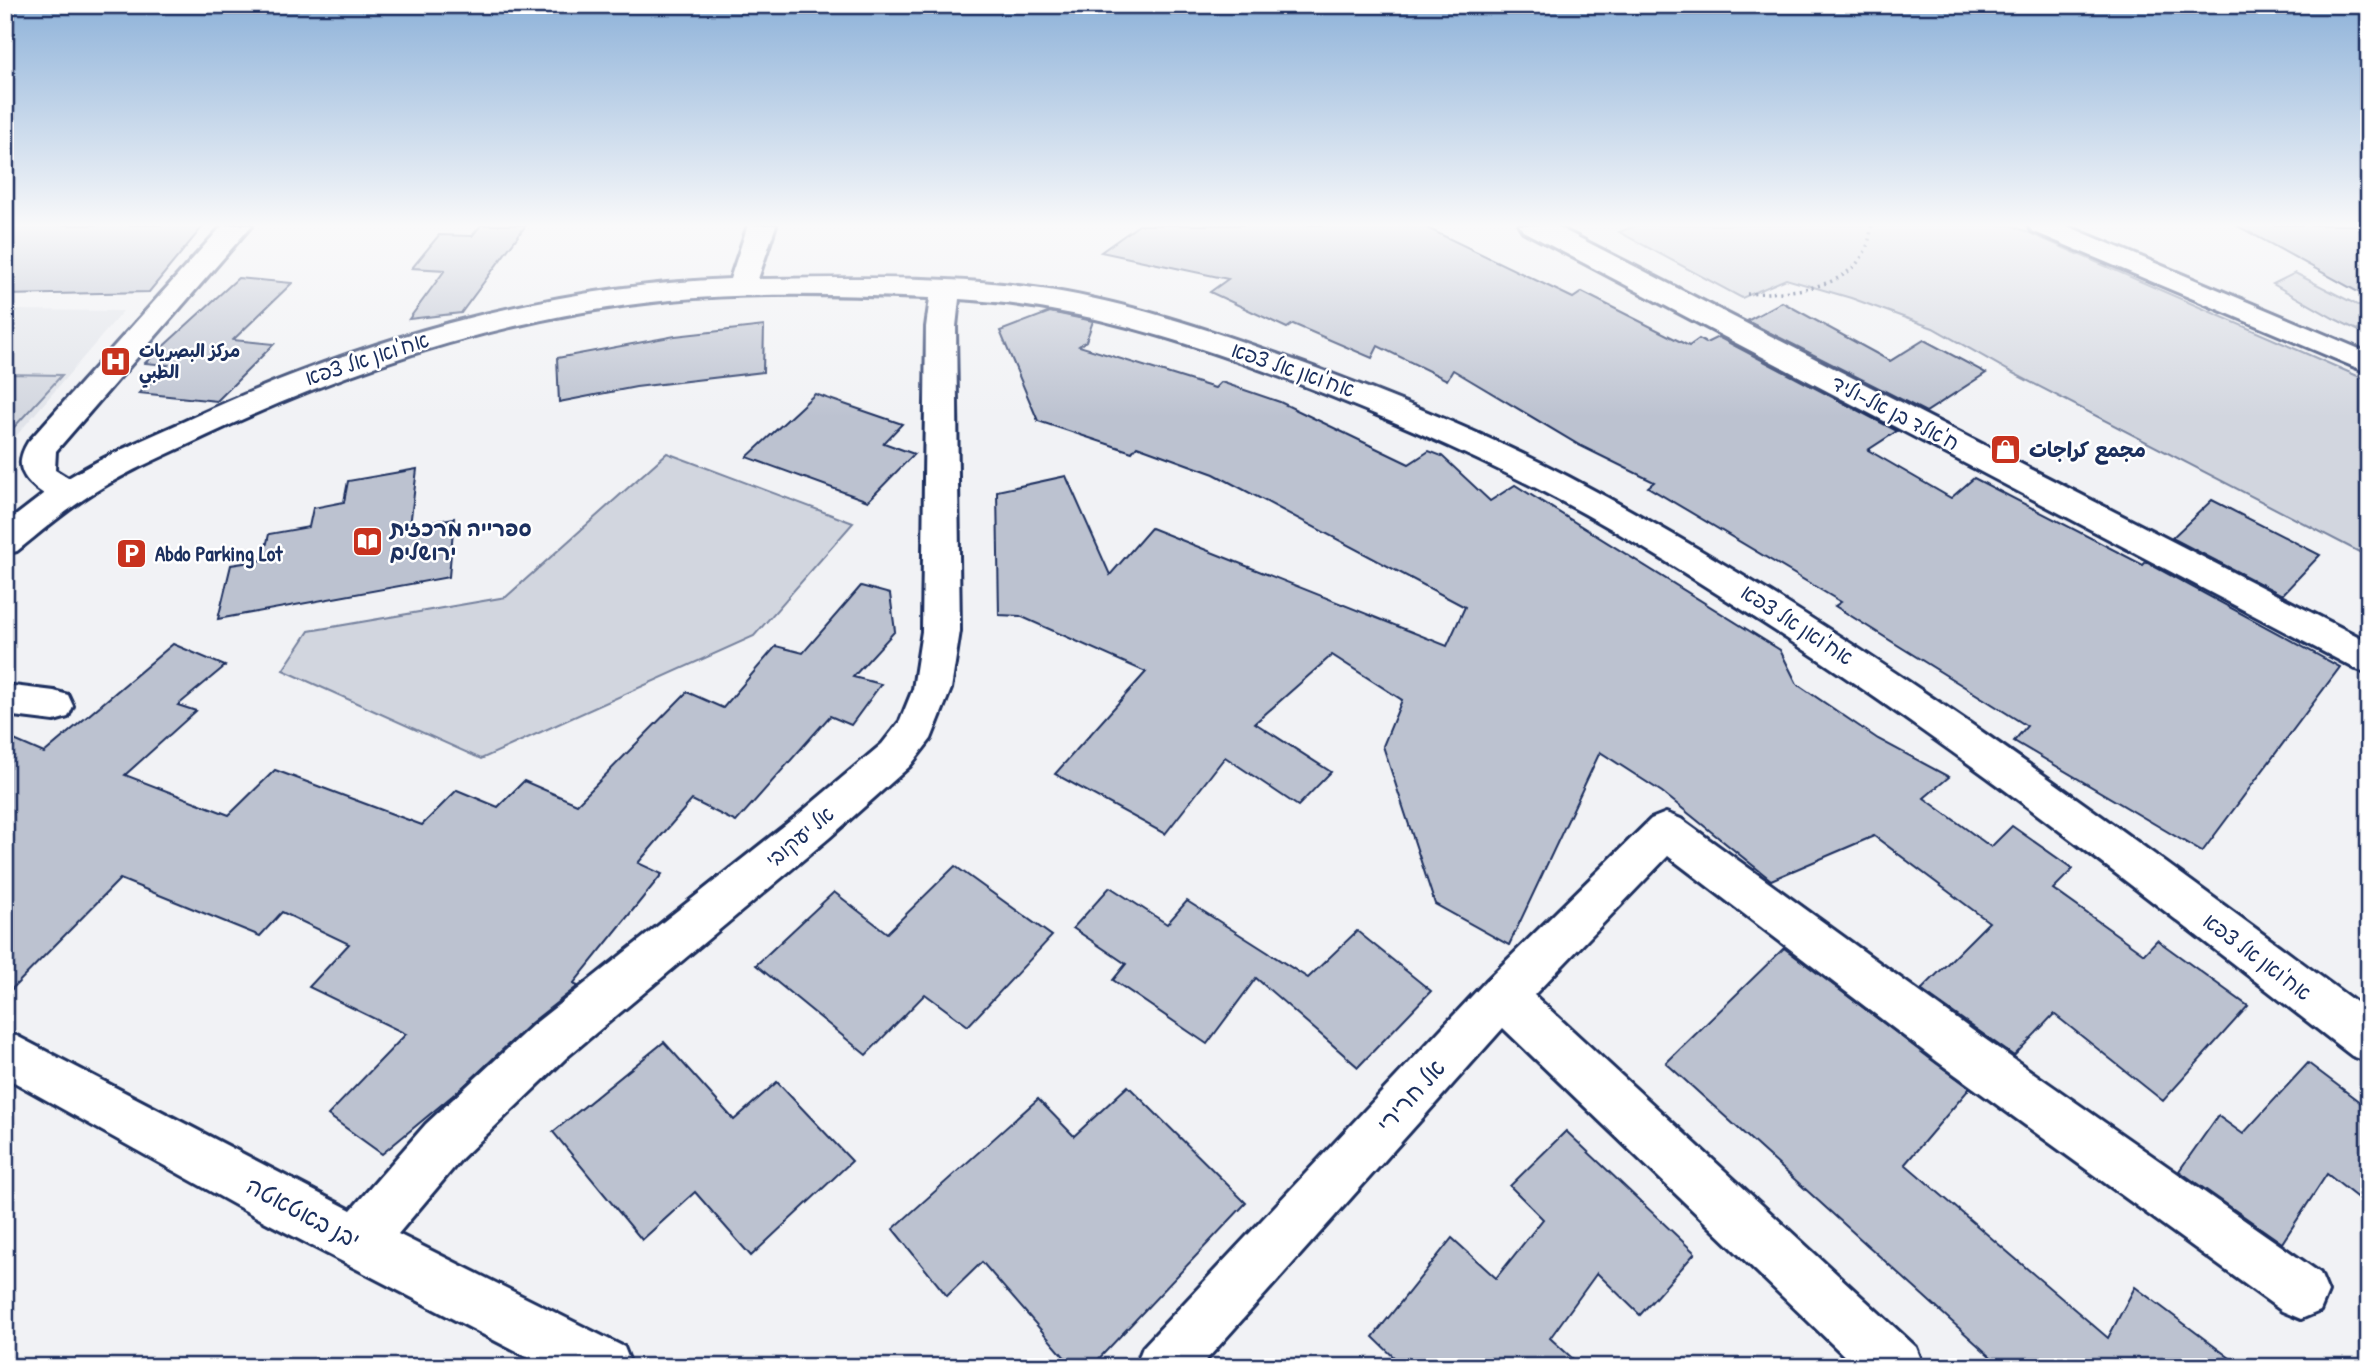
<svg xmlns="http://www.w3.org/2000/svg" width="2374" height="1372" viewBox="0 0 2374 1372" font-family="'Patrick Hand','Playpen Sans Arabic','Playpen Sans Hebrew',sans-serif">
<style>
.built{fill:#e1e4ea}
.green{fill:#d2d6df;stroke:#76829e;stroke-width:2}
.building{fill:#bcc2d0;stroke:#1b2f5e;stroke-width:2}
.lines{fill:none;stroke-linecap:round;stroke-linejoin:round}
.minor-casing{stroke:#1b2f5e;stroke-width:6}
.path{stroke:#1b2f5e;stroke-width:3.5;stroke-dasharray:2 4.5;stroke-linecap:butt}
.minor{fill:#fff;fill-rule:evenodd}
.labels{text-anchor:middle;stroke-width:5;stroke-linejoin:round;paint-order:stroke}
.far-poi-label{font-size:18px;font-weight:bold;fill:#1b2f5e;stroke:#fff;text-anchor:start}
.street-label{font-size:21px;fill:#1b2f5e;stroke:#fff}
.poi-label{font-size:21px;font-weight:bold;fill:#1b2f5e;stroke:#fff;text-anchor:start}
.near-street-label{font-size:24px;fill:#1b2f5e;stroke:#fff}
</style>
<rect width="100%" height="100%" fill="#f1f2f5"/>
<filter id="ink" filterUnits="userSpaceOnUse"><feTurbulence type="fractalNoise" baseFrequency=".0143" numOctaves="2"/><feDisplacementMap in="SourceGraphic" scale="14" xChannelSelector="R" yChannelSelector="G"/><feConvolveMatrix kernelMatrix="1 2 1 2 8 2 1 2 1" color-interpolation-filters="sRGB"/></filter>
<g filter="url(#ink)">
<path class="built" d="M 5,310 L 123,311 L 5,449 Z"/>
<g class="green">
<path d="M 1638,225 L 2011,225 L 2369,381 L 2369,557 L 2011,372 L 1933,328 L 1851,298 L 1786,279 L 1742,298 L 1619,232 Z"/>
<path d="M 2295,273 L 2369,311 L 2369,336 L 2333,318 L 2273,284 Z"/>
<path d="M 5,374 L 62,375 L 5,437 Z"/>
<path d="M 667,453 L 853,523 L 754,636 L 481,759 L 283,670 L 309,631 L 506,597 Z"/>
</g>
<g class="building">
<path d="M 5,225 L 204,225 L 149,292 L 5,295 Z"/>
<path d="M 481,225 L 526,225 L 461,313 L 409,319 L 445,270 L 412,268 L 439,235 L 472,236 Z"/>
<path d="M 1139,225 L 1421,225 L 1573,298 L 1582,292 L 1689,346 L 1699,339 L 1706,343 L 1718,337 L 1897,431 L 1868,450 L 1951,498 L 1974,478 L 2143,565 L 2146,562 L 2340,667 L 2202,852 L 2014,741 L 2027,726 L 1835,606 L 1841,602 L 1648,487 L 1654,482 L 1579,445 L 1453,370 L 1447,380 L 1378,346 L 1372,358 L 1293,324 L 1287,328 L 1210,292 L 1228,279 L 1101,252 Z"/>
<path d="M 2236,225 L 2369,225 L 2369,298 Z"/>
<path d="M 238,278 L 292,283 L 233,340 L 274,344 L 217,401 L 139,393 L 168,365 L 145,363 Z"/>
<path d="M 1782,302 L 1890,361 L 1924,340 L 1986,373 L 1926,412 L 1747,321 Z"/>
<path d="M 1050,312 L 1093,321 L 1086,341 L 1079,346 L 1215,388 L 1221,382 L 1280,402 L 1409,464 L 1429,451 L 1442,456 L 1490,501 L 1515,485 L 1780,650 L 1797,684 L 1878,739 L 1949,777 L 1924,798 L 1991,847 L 2012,826 L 2073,869 L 2053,889 L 2144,954 L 2157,940 L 2248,1006 L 2163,1101 L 2054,1014 L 2014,1056 L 1921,990 L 1989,922 L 1874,836 L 1771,880 L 1662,792 L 1600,752 L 1509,945 L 1435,904 L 1383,746 L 1402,700 L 1332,655 L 1255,723 L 1331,772 L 1298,806 L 1225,757 L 1165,834 L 1055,774 L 1146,672 L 1020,616 L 999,615 L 997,491 L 1066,476 L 1110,575 L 1151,528 L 1447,646 L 1465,607 L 1214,474 L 1137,446 L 1132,452 L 1038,421 L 1000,331 Z"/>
<path d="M 764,326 L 763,372 L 636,387 L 559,402 L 557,358 L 675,336 Z"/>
<path d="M 815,394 L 902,424 L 884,443 L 914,454 L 868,501 L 747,457 Z"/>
<path d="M 417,469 L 410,526 L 454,518 L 449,577 L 218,619 L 231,565 L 263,560 L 269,534 L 309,527 L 313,508 L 344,502 L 348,481 Z"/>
<path d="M 2212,500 L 2320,555 L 2282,595 L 2172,538 Z"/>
<path d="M 861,586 L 890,594 L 895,631 L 853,677 L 881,684 L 851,725 L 830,716 L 736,822 L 692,800 L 638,863 L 662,874 L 573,984 L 578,986 L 531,1023 L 464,1086 L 382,1154 L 328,1115 L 406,1034 L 309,987 L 349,944 L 282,912 L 260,936 L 120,879 L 5,996 L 5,736 L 44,753 L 173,644 L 225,666 L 178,705 L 196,711 L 125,775 L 229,815 L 275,770 L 422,825 L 457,790 L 498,807 L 524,781 L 577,804 L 687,692 L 723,708 L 776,646 L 803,653 Z"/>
<path d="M 955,866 L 1052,936 L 968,1026 L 925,994 L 866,1055 L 756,965 L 834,892 L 887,933 Z"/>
<path d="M 1110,887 L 1167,924 L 1187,901 L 1308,978 L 1357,931 L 1431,991 L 1358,1067 L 1256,978 L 1207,1044 L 1113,980 L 1126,964 L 1073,928 Z"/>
<path d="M 1784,948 L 1970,1088 L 1905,1164 L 2108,1338 L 2135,1287 L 2242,1367 L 2002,1367 L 1666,1063 Z"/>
<path d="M 664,1042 L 734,1120 L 777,1082 L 852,1161 L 751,1256 L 695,1192 L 642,1240 L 553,1132 Z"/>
<path d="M 2308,1063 L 2369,1109 L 2369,1207 L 2327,1174 L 2282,1243 L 2179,1171 L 2218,1116 L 2243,1134 Z"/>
<path d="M 1128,1086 L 1246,1203 L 1091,1367 L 1073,1367 L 982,1262 L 947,1296 L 893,1229 L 1038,1099 L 1074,1136 Z"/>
<path d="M 1566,1131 L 1695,1253 L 1640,1315 L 1597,1273 L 1550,1338 L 1582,1367 L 1404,1367 L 1373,1337 L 1452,1238 L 1496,1278 L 1543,1219 L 1510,1186 Z"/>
</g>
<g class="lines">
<defs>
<g id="minor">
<path d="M 223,225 L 252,225 L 56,451 L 55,470 L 68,478 C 106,455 147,438 187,420 C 356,341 542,286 730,279 L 748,225 L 776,225 L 758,279 C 854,278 953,275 1049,290 C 1141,305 1231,337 1319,369 C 1403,401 1488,435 1569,477 C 1854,627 2110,822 2369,1012 L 2369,1062 L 2352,1056 C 2158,906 1967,753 1760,621 C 1688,575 1615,528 1538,489 C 1461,450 1383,416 1302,385 C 1190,342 1080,306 959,299 L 956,327 L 960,631 L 951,689 L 931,739 L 910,766 L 829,838 L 567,1057 L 462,1158 L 398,1234 L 624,1347 L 632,1367 L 546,1367 L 264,1221 L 5,1077 L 5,1030 L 351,1210 L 426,1124 L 533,1025 L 799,814 L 882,744 L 900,721 L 913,689 L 922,631 L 926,327 L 930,298 C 845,295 757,292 671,300 C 509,316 353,366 206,436 C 168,454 129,470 93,493 C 66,510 42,531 17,551 L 5,554 L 5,524 L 44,494 C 23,480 13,466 28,442 Z"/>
<path d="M 1519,225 L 1554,225 L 2369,642 L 2369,673 L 2356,669 L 1523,231 Z"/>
<path d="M 2028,225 L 2065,225 L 2369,353 L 2369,373 L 2032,231 Z"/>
<path d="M 5,685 L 54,691 L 68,695 L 73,706 L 68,717 L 54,721 L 5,715 Z"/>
<path d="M 1666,813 L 1681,819 L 1972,1030 L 2320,1273 L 2328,1292 L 2320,1311 L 2301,1319 L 2282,1311 L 1938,1062 L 1668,856 L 1534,995 L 1916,1347 L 1924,1367 L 1856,1367 L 1503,1028 L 1200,1367 L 1135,1367 L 1143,1347 L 1486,981 L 1651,819 Z"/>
</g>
</defs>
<use href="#minor" class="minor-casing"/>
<path class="path" d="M 1747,294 C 1785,292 1845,292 1865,251 C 1869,243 1870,234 1872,225"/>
<use href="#minor" class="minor"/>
</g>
</g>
<linearGradient id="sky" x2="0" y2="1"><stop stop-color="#8eb2d9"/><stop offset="0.54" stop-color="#f9f9fa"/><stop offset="1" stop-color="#f9f9fa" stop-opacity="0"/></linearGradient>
<rect width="2374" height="417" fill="url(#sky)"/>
<defs>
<symbol id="hospital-square" viewBox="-11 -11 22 22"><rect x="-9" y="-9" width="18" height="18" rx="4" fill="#c8321e" stroke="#fff"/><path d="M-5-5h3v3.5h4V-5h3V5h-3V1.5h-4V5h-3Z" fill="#fff"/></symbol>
<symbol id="shop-square" viewBox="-11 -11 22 22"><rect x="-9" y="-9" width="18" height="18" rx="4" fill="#c8321e" stroke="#fff"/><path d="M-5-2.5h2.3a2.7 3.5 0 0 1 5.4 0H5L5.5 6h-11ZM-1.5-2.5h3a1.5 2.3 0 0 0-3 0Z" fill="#fff"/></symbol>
<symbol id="library-square" viewBox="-11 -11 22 22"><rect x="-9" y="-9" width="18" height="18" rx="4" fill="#c8321e" stroke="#fff"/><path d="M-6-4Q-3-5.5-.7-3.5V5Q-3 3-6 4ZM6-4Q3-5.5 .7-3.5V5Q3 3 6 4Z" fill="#fff"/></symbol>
<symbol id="parking-square" viewBox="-11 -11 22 22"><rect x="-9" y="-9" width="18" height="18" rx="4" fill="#c8321e" stroke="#fff"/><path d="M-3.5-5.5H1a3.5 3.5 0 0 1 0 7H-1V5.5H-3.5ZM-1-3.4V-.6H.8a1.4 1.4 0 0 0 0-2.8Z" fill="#fff"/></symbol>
</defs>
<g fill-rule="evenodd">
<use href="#hospital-square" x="98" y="344" width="35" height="35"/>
<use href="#shop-square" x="1988" y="432" width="35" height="35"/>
<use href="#library-square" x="350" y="524" width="35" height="35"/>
<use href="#parking-square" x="114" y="536" width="35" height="35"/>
</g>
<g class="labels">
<g class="far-poi-label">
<text x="139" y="357">مركز البصريات<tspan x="139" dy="21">الطبي</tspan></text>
</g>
<g class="street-label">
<text transform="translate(367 359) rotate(-18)" y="7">אח'ואן אל צפא</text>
<text transform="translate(1293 370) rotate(19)" y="7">אח'ואן אל צפא</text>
<text transform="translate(1895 413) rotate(27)" y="7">ח'אלד בן אל-וליד</text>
<text transform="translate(1797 625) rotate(33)" y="7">אח'ואן אל צפא</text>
<text transform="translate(800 837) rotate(-40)" y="7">אל יעקובי</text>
<text transform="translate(2257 957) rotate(37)" y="7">אח'ואן אל צפא</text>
</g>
<g class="poi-label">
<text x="2029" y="457">مجمع كراجات</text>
<text x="390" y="536">ספרייה מרכזית<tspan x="390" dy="24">ירושלים</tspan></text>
<text x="155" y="561">Abdo Parking Lot</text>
</g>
<g class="near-street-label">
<text transform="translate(1411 1096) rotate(-48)" y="8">אל חרירי</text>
<text transform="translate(303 1213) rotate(28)" y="8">יבנ באטאטה</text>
</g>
</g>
<rect width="2374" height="1372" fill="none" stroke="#fff" stroke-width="28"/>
<rect x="14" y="14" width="2346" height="1344" fill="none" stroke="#1b2f5e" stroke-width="2.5" filter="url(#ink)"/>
</svg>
